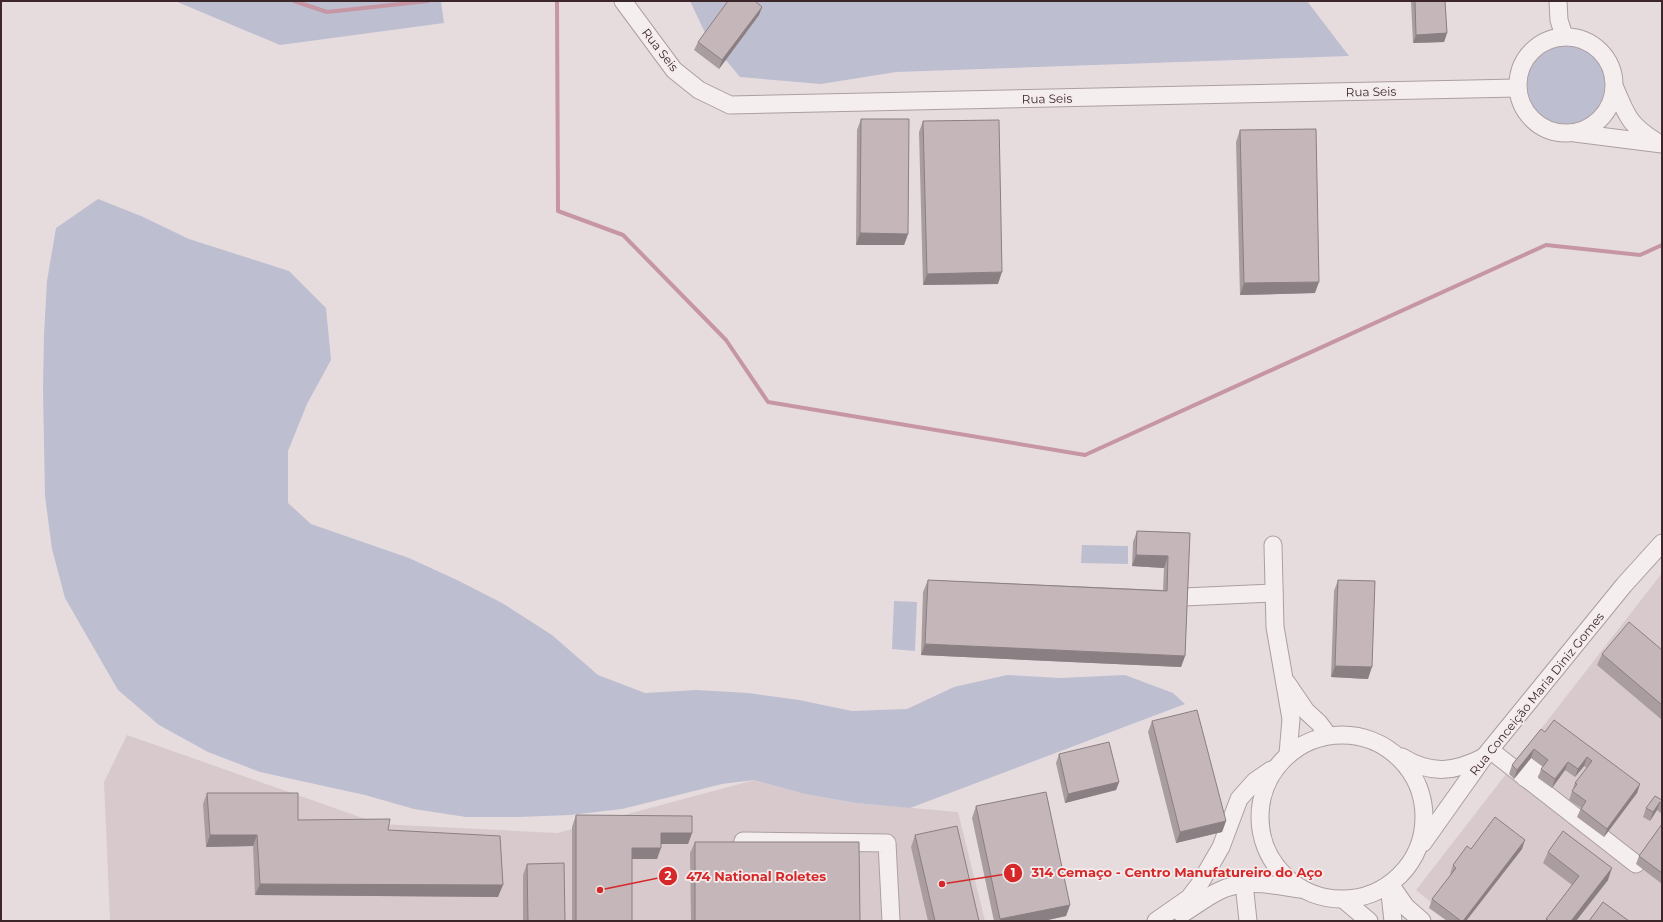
<svg xmlns="http://www.w3.org/2000/svg" width="1663" height="922" viewBox="0 0 1663 922" font-family="Montserrat,sans-serif">
<style>
.built{fill:#d8cacc}
.green{fill:#bdbed0}
.lines{fill:none;stroke-linecap:round;stroke-linejoin:round}
.stream{stroke:#c696a5;stroke-width:4}
.minor-casing{stroke:#ac9ea1;stroke-width:19}
.minor{stroke:#f4eeef;stroke-width:17}
.wall{fill:#a99d9f}
.shaded-wall{fill:#8a7f82}
.building{fill:#c5b6b9;stroke:#8a7f82}
.labels{text-anchor:middle;stroke-width:3.5;stroke-linejoin:round;paint-order:stroke}
.street-label{font-size:12px;fill:#3c262a;stroke:#f4ebed}
.leader{fill:none;stroke:#d62828;stroke-width:1.5}
.callout-dot{fill:#d62828;stroke:#f4ebed;stroke-width:1.5}
.mark-label{font-size:12px;text-anchor:middle;font-weight:bold;fill:#fff}
.callout-label{font-size:13px;text-anchor:middle;font-weight:bold;fill:#d62828;stroke:#f4ebed;stroke-width:3.5;stroke-linejoin:round;paint-order:stroke}
</style>
<rect width="100%" height="100%" fill="#e6dcde"/>
<g class="built">
<path d="M 1662,573 L 1662,921 L 1454,921 L 1416,890 Z"/>
<path d="M 127,735 L 380,824 L 557,833 L 754,780 L 805,794 L 856,803 L 958,812 L 985,921 L 110,921 L 104,782 Z"/>
</g>
<g class="green">
<path d="M 175,1 L 441,1 L 444,23 L 280,45 Z"/>
<path d="M 690,1 L 1307,1 L 1349,56 L 896,72 L 821,84 L 740,77 L 708,39 Z"/>
<circle cx="1566" cy="85" r="39"/>
<path d="M 98,199 L 141,216 L 189,239 L 289,271 L 326,308 L 331,360 L 307,404 L 288,451 L 288,503 L 311,524 L 409,558 L 457,580 L 502,603 L 552,635 L 598,675 L 645,693 L 697,690 L 748,693 L 799,700 L 852,711 L 907,709 L 954,687 L 1007,675 L 1060,678 L 1125,675 L 1173,693 L 1185,704 L 910,808 L 856,803 L 805,794 L 754,780 L 722,784 L 622,809 L 570,815 L 519,817 L 466,817 L 414,809 L 365,795 L 260,772 L 208,752 L 159,725 L 118,690 L 65,598 L 52,549 L 45,496 L 43,390 L 44,335 L 47,281 L 56,228 Z"/>
<path d="M 1082,545 L 1128,546 L 1128,564 L 1081,563 Z"/>
<path d="M 894,601 L 917,602 L 915,651 L 892,649 Z"/>
</g>
<g class="lines">
<g class="stream">
<path d="M 294,1 L 327,12 L 428,1"/>
<path d="M 557,1 L 558,211 L 623,235 L 726,340 L 768,402 L 1085,455 L 1546,245 L 1640,255 L 1662,245"/>
</g>
<defs>
<g id="minor">
<path d="M 623,1 L 674,70 L 699,90 L 730,105 L 1517,88"/>
<path d="M 1558,1 L 1559,20 L 1564,36"/>
<circle cx="1566" cy="85" r="48"/>
<path d="M 1615,88 C 1627,116 1629,125 1657,142"/>
<path d="M 1575,133 L 1662,144"/>
<path d="M 1273,545 L 1275,627 L 1291,719 L 1288,754"/>
<path d="M 1184,597 L 1274,593"/>
<path d="M 1287,683 L 1306,711 L 1319,723 L 1328,735"/>
<circle cx="1342" cy="817" r="82"/>
<path d="M 1490,750 L 1636,864"/>
<path d="M 1402,757 C 1431,775 1455,772 1484,757"/>
<path d="M 1525,778 L 1538,763"/>
<path d="M 1423,843 L 1484,757 L 1624,585 L 1662,543"/>
<path d="M 740,853 L 743,841 L 887,843 L 891,921"/>
<path d="M 1244,883 L 1248,921"/>
<path d="M 1390,884 L 1406,907 L 1422,921"/>
<path d="M 1389,885 L 1393,921"/>
<path d="M 1344,900 L 1369,921"/>
<path d="M 1182,914 C 1194,907 1206,897 1219,891 C 1245,878 1272,885 1300,889"/>
<path d="M 1156,921 L 1189,898 L 1199,885 L 1221,847 L 1239,799 L 1255,781 L 1271,770"/>
</g>
</defs>
<use href="#minor" class="minor-casing"/>
<use href="#minor" class="minor"/>
</g>
<g class="wall">
<path d="M 1411,1 L 1445,1 L 1447,33 L 1444,42 L 1413,43 Z"/>
<path d="M 762,7 L 759,15 L 719,69 L 694,50 L 698,42 Z"/>
<path d="M 861,119 L 908,234 L 904,245 L 856,245 L 857,130 Z"/>
<path d="M 923,121 L 998,284 L 923,285 L 919,132 Z"/>
<path d="M 1240,130 L 1315,293 L 1240,295 L 1236,142 Z"/>
<path d="M 1137,531 L 1190,533 L 1185,656 L 1181,667 L 921,655 L 923,592 L 928,580 L 1163,590 L 1164,568 L 1132,566 L 1133,542 Z"/>
<path d="M 1338,580 L 1368,679 L 1331,677 L 1334,591 Z"/>
<path d="M 1662,650 L 1662,720 L 1597,665 L 1602,654 Z"/>
<path d="M 1152,721 L 1226,821 L 1222,832 L 1176,843 L 1148,732 Z"/>
<path d="M 1545,732 L 1640,784 L 1637,793 L 1604,837 L 1577,817 L 1581,808 L 1569,800 L 1575,783 L 1587,768 L 1584,766 L 1575,777 L 1565,770 L 1552,788 L 1538,778 L 1541,769 L 1543,767 L 1531,758 L 1514,779 L 1509,774 L 1512,765 Z"/>
<path d="M 1059,754 L 1119,782 L 1116,790 L 1065,803 L 1056,763 Z"/>
<path d="M 207,793 L 298,820 L 388,830 L 498,897 L 255,895 L 253,846 L 206,847 L 203,804 Z"/>
<path d="M 1662,800 L 1662,814 L 1657,810 L 1650,821 L 1643,817 L 1646,808 Z"/>
<path d="M 976,806 L 1070,905 L 1066,916 L 1043,921 L 994,921 L 972,818 Z"/>
<path d="M 576,815 L 692,833 L 688,844 L 661,844 L 657,859 L 632,859 L 632,921 L 572,921 L 572,827 Z"/>
<path d="M 1662,824 L 1662,884 L 1636,864 L 1639,856 Z"/>
<path d="M 915,835 L 979,921 L 928,921 L 911,847 Z"/>
<path d="M 695,842 L 860,921 L 691,921 L 690,853 Z"/>
<path d="M 1471,849 L 1522,849 L 1466,921 L 1447,921 L 1429,908 L 1432,899 L 1451,875 L 1450,874 L 1453,865 Z"/>
<path d="M 1548,852 L 1608,880 L 1576,921 L 1546,921 L 1546,919 L 1572,885 L 1543,863 Z"/>
<path d="M 527,864 L 565,921 L 523,921 L 523,875 Z"/>
</g>
<g class="shaded-wall">
<path d="M 762,7 L 759,15 L 719,69 L 722,60 Z"/>
<path d="M 1447,33 L 1444,42 L 1413,43 L 1416,35 Z"/>
<path d="M 860,233 L 908,234 L 904,245 L 856,245 Z"/>
<path d="M 1002,272 L 998,284 L 923,285 L 927,274 Z"/>
<path d="M 1319,282 L 1315,293 L 1240,295 L 1244,283 Z"/>
<path d="M 1136,555 L 1168,556 L 1164,568 L 1132,566 Z"/>
<path d="M 925,644 L 1185,656 L 1181,667 L 921,655 Z"/>
<path d="M 1335,666 L 1372,667 L 1368,679 L 1331,677 Z"/>
<path d="M 1534,749 L 1531,758 L 1514,779 L 1517,770 Z"/>
<path d="M 1587,757 L 1584,766 L 1575,777 L 1578,769 Z"/>
<path d="M 1568,762 L 1565,770 L 1552,788 L 1555,779 Z"/>
<path d="M 1119,782 L 1116,790 L 1065,803 L 1068,794 Z"/>
<path d="M 1640,784 L 1637,793 L 1604,837 L 1607,829 Z"/>
<path d="M 1660,802 L 1657,810 L 1650,821 L 1653,812 Z"/>
<path d="M 1226,821 L 1222,832 L 1176,843 L 1180,832 Z"/>
<path d="M 661,833 L 692,833 L 688,844 L 657,844 Z"/>
<path d="M 210,835 L 257,835 L 253,846 L 206,847 Z"/>
<path d="M 1525,840 L 1522,849 L 1466,921 L 1463,921 Z"/>
<path d="M 632,848 L 661,848 L 657,859 L 627,859 Z"/>
<path d="M 1612,868 L 1608,880 L 1576,921 L 1571,921 Z"/>
<path d="M 260,884 L 503,885 L 498,897 L 255,895 Z"/>
<path d="M 1070,905 L 1066,916 L 1043,921 L 1000,921 L 1000,919 Z"/>
</g>
<g class="building">
<path d="M 728,1 L 755,1 L 762,7 L 722,60 L 698,42 Z"/>
<path d="M 1415,1 L 1445,1 L 1447,33 L 1416,35 Z"/>
<path d="M 861,119 L 909,119 L 908,234 L 860,233 Z"/>
<path d="M 999,120 L 1002,272 L 927,274 L 923,121 Z"/>
<path d="M 1316,129 L 1319,282 L 1244,283 L 1240,130 Z"/>
<path d="M 1137,531 L 1190,533 L 1185,656 L 925,644 L 928,580 L 1167,591 L 1168,556 L 1136,555 Z"/>
<path d="M 1338,580 L 1375,581 L 1372,667 L 1335,666 Z"/>
<path d="M 1629,622 L 1662,650 L 1662,705 L 1602,654 Z"/>
<path d="M 1197,710 L 1226,821 L 1180,832 L 1152,721 Z"/>
<path d="M 1554,720 L 1640,784 L 1607,829 L 1581,809 L 1586,801 L 1572,791 L 1577,784 L 1575,783 L 1592,761 L 1587,757 L 1578,769 L 1568,762 L 1555,779 L 1541,769 L 1548,760 L 1534,749 L 1517,770 L 1512,765 L 1541,729 L 1545,732 Z"/>
<path d="M 1109,742 L 1119,782 L 1068,794 L 1059,754 Z"/>
<path d="M 1046,792 L 1070,905 L 1000,919 L 976,806 Z"/>
<path d="M 207,793 L 298,793 L 298,820 L 390,819 L 388,830 L 500,836 L 503,885 L 260,884 L 257,835 L 210,835 Z"/>
<path d="M 1655,796 L 1662,800 L 1662,803 L 1660,802 L 1653,812 L 1646,808 Z"/>
<path d="M 576,815 L 692,816 L 692,833 L 661,833 L 661,848 L 632,848 L 632,921 L 576,921 Z"/>
<path d="M 1495,817 L 1525,840 L 1463,921 L 1461,921 L 1432,899 L 1456,868 L 1453,865 L 1467,846 L 1471,849 Z"/>
<path d="M 1662,824 L 1662,873 L 1639,856 Z"/>
<path d="M 957,826 L 979,921 L 935,921 L 915,835 Z"/>
<path d="M 1563,831 L 1612,868 L 1571,921 L 1549,921 L 1546,919 L 1579,876 L 1548,852 Z"/>
<path d="M 695,842 L 859,842 L 860,921 L 695,921 Z"/>
<path d="M 564,863 L 565,921 L 528,921 L 527,864 Z"/>
<path d="M 1603,902 L 1629,921 L 1589,921 Z"/>
</g>
<g class="labels">
<g class="street-label">
<text transform="translate(660 50) rotate(52)" y="4">Rua Seis</text>
<text transform="translate(1371 92) rotate(-1)" y="4">Rua Seis</text>
<text transform="translate(1047 99) rotate(-1)" y="4">Rua Seis</text>
<text transform="translate(1537 694) rotate(-51)" y="4">Rua Conceição Maria Diniz Gomes</text>
</g>
</g>
<path class="leader" d="M942 884L1013 873M600 890L668 876"/>
<g class="callout-dot">
<circle cx="942" cy="884" r="4"/>
<circle cx="600" cy="890" r="4"/>
<circle cx="1013" cy="873" r="10"/>
<circle cx="668" cy="876" r="10"/>
</g>
<g class="mark-label">
<text x="1013" y="877">1</text>
<text x="668" y="880">2</text>
</g>
<g class="callout-label">
<text x="1177" y="877">314 Cemaço - Centro Manufatureiro do Aço</text>
<text x="756" y="881">474 National Roletes</text>
</g>
<rect width="1663" height="922" fill="none" stroke="#3c262a" stroke-width="4"/>
</svg>
